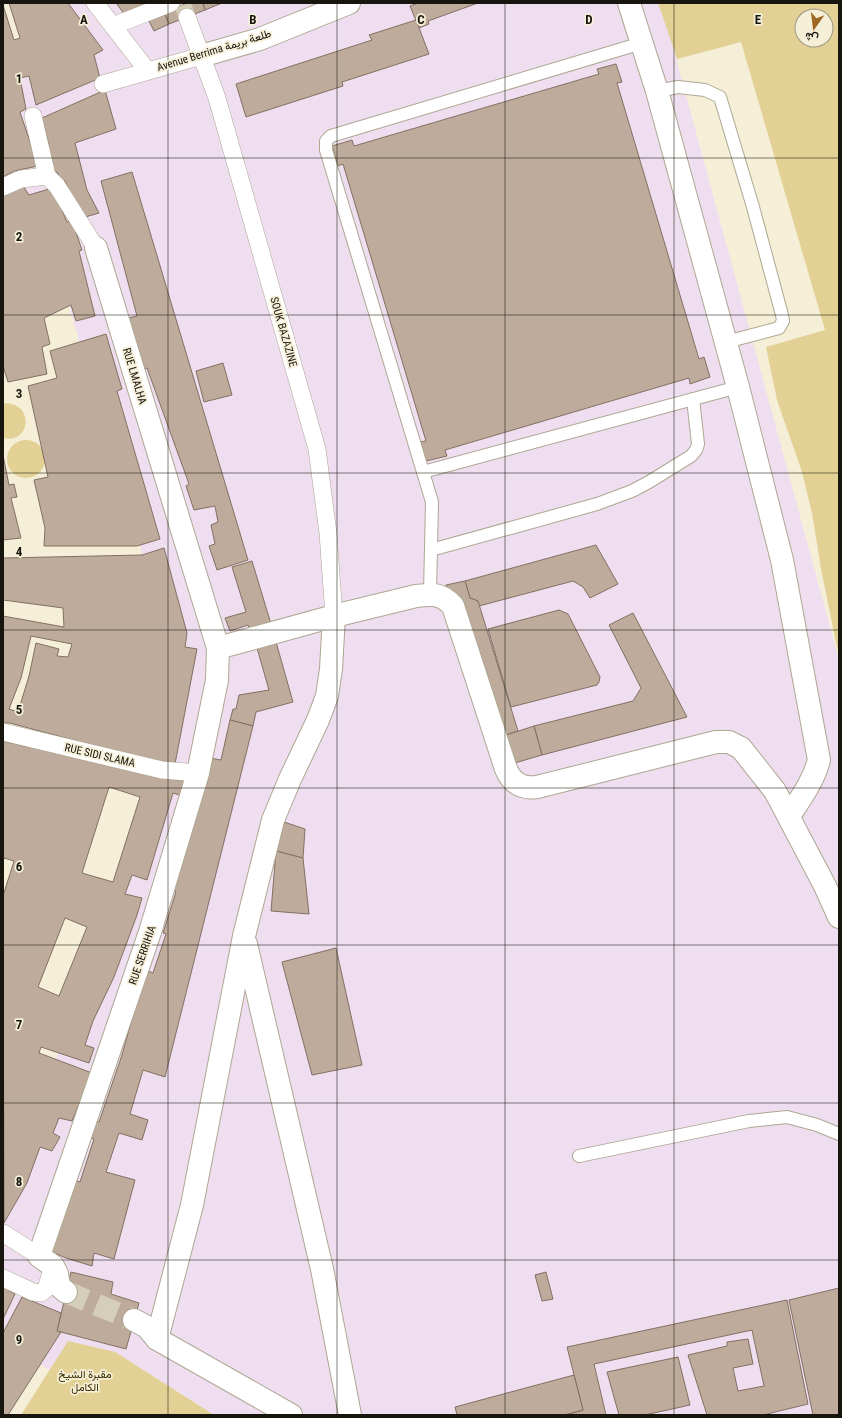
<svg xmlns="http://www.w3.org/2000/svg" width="842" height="1418" viewBox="0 0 842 1418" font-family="'Roboto Condensed',Vazirmatn,sans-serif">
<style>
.commercial{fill:#efdef0}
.green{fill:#e2d094;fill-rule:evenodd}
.building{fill:#beab9c;stroke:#827062;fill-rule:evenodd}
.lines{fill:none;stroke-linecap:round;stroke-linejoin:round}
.pedestrian-tunnel{stroke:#d4ceba;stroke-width:17;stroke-dasharray:17 8;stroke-linecap:butt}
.minor-tunnel{stroke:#d4ceba;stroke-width:22;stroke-dasharray:22 11;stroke-linecap:butt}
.service-casing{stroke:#aea792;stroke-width:14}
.pedestrian-casing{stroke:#aea792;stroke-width:18}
.minor-casing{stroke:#aea792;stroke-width:24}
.service{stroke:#fff;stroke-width:12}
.pedestrian{stroke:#fff;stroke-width:17}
.minor{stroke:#fff;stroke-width:22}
.grid{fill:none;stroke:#17150d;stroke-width:1;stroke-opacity:0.55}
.labels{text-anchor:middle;stroke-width:3.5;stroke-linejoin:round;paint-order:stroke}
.street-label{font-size:11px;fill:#17150d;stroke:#f5efd8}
.park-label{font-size:11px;fill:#3a2e00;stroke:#f5efd8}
.grid-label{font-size:13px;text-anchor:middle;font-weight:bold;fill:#17150d;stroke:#f5efd8;stroke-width:3.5;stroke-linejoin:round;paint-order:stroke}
</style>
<rect width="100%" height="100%" fill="#f5efd8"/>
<path class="commercial" d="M 34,3 L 661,3 L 839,660 L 839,1415 L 214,1415 L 115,1352 L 50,1370 L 3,1343 L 3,1190 L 8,1192 L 150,801 L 173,658 L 40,208 L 3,231 L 3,69 L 56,49 Z"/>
<g class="green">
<path d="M 658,3 L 839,3 L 839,657 L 821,569 L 812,513 L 802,472 L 777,400 L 766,347 L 825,330 L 741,42 L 677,59 ZM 802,16 L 826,16 L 826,40 L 802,40 Z"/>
<path d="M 6,403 C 36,405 29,445 3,438 L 3,404 Z"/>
<circle cx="26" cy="459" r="19"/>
<path d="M 68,1341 L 115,1352 L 214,1415 L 21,1415 Z"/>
</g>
<g class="building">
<path d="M 9,3 L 68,3 L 103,50 L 94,55 L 100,78 L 36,105 L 29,76 L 20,78 L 26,109 L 20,112 L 38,166 L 14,171 L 3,177 L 3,5 L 14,40 L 20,38 Z"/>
<path d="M 116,3 L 155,3 L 125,15 Z"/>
<path d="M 188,3 L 203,3 L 205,10 L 169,24 L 164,12 Z"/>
<path d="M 203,3 L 222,3 L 205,10 Z"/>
<path d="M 418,3 L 478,3 L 428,21 L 429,24 L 419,28 L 410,6 Z"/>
<path d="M 163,10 L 169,24 L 154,31 L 147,17 Z"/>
<path d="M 416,20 L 429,54 L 342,82 L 343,86 L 246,117 L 236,84 L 372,40 L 369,35 Z"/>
<path d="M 616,64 L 622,82 L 617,83 L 699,359 L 704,357 L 710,377 L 690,384 L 689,378 L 445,450 L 447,456 L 426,461 L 420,442 L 426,441 L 343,164 L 338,166 L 332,146 L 352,140 L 354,146 L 599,74 L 597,69 Z"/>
<path d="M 105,90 L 116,129 L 75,143 L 87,190 L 99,213 L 82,218 L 65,181 L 61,181 L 57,172 L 54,173 L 46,147 L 49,146 L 42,118 Z"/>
<path d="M 132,172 L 248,560 L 217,570 L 209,546 L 215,544 L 211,525 L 218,522 L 215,506 L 194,510 L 186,486 L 189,484 L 147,368 L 142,370 L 124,319 L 137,316 L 101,181 Z"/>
<path d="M 23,186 L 29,195 L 49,189 L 59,203 L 67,222 L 72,221 L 82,250 L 79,251 L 95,316 L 76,321 L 71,305 L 44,318 L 50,344 L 42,347 L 47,374 L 8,382 L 3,366 L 3,194 Z"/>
<path d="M 106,334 L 122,389 L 117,391 L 160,539 L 137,546 L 44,546 L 45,528 L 34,480 L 48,477 L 28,386 L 57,378 L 50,351 Z"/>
<path d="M 223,363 L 232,395 L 204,402 L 196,371 Z"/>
<path d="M 3,455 L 9,485 L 14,484 L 17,497 L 11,498 L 21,538 L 3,540 Z"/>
<path d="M 596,545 L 618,584 L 590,598 L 583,587 L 573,581 L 479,606 L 478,601 L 470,598 L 465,581 Z"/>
<path d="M 164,548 L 187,633 L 185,647 L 197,649 L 175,764 L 158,763 L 10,723 L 3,723 L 3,616 L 64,627 L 63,608 L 3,600 L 3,558 L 142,555 ZM 31,636 L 72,644 L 68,657 L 57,656 L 59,649 L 36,643 L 29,676 L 18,712 L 9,709 L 21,678 Z"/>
<path d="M 252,561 L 271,624 L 250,630 L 248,625 L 230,631 L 225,618 L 246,612 L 232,567 Z"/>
<path d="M 465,581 L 470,598 L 478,601 L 518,731 L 502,736 L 448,595 L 446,585 Z"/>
<path d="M 559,610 L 568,614 L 600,677 L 599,682 L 597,685 L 511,707 L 488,629 Z"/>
<path d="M 633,613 L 687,717 L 542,755 L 534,726 L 633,701 L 641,688 L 609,625 Z"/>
<path d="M 276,642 L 293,702 L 256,712 L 253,726 L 230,720 L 233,709 L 236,709 L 239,695 L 269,690 L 257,648 Z"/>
<path d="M 230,720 L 253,726 L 165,1077 L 143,1070 L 130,1114 L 148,1120 L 142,1140 L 119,1133 L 106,1172 L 135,1180 L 114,1259 L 94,1253 L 92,1266 L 66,1258 L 50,1251 L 74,1180 L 80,1182 L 94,1139 L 86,1136 L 92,1119 L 99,1122 L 121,1058 L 146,970 L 153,973 L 166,934 L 163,933 L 176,892 L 171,890 L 210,758 L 221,760 Z"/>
<path d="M 534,726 L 542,755 L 508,765 L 500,737 Z"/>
<path d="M 3,741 L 171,779 L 187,781 L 183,796 L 173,793 L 147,880 L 132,875 L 125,894 L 142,898 L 137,915 L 114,977 L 93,1021 L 85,1045 L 94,1048 L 89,1063 L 41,1047 L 39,1053 L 92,1073 L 72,1121 L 59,1118 L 53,1133 L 60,1137 L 52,1151 L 40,1147 L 27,1183 L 4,1223 L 3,896 L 14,861 L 4,858 L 3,862 ZM 109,787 L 140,797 L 113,882 L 82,873 ZM 65,918 L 87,927 L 59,996 L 38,987 Z"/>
<path d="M 284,822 L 305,829 L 303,858 L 276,851 Z"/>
<path d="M 276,851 L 303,858 L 309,914 L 271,911 Z"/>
<path d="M 336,948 L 362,1065 L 312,1075 L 282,962 Z"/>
<path d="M 71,1272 L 113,1282 L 111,1294 L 139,1303 L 126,1349 L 57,1331 Z"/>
<path d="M 546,1272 L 553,1299 L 542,1301 L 535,1275 Z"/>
<path d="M 3,1287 L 15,1294 L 3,1319 Z"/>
<path d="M 839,1288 L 839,1415 L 813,1415 L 789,1300 Z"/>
<path d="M 22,1297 L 61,1313 L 57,1331 L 61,1332 L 8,1415 L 3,1415 L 3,1333 Z"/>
<path d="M 787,1300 L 808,1404 L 763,1415 L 707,1415 L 688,1355 L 727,1346 L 727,1342 L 748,1339 L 753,1364 L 733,1368 L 738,1391 L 764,1386 L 752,1330 L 594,1364 L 606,1415 L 566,1415 L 583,1410 L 567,1347 Z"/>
<path d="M 678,1357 L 690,1405 L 645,1415 L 619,1415 L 607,1372 Z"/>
<path d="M 574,1375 L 583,1410 L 564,1415 L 457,1415 L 455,1407 Z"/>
</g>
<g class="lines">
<path class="pedestrian-tunnel" d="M 183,5 L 187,17"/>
<path class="minor-tunnel" d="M 66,1292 L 134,1320"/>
<defs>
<g id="service">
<path d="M 657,91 L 678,87 L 705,90 L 720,97 L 753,207 L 782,315 L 783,321 L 779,328 L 726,342"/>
<path d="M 423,472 L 326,150 L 326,141 L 331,136 L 642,43"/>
<path d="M 431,550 L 597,504 L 632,491 L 649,482 L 691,456 L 696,450 L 698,444 L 693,399"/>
<path d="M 430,594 L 432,502 L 423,472 L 738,387"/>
<path d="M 579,1156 L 749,1121 L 787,1117 L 817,1125 L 839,1134"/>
</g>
<g id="pedestrian">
<path d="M 95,3 L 147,70"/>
<path d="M 187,17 L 217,98 L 317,449 L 328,533 L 334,616"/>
<path d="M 113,26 L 171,3"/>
<path d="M 103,84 L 201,56"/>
<path d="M 33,116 L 47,176 L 57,186 L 96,248"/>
<path d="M 3,187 L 21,179 L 47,176"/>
<path d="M 3,732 L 162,770 L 198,773"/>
<path d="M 3,1233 L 39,1256"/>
<path d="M 3,1278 L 33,1292 L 41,1293 L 46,1289 L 53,1266"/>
</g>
<g id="minor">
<path d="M 629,3 L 657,91 L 738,387 L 782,560 L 819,760 C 813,782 801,798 789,816"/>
<path d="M 201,56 L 260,39 L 349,3"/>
<path d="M 218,648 L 334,616 L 416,596 C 433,594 441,593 453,606 L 506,769 C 512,783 522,789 537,787 L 716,742 L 729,742 L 741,748 L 775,791 L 825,886 L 839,917"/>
<path d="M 246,944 L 322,1269 L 350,1415"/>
<path d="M 66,1292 L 59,1286 L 57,1274 L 53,1266 L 39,1256 L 150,932 L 198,773 L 217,680 L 218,648 L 96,248"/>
<path d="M 134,1320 L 147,1327 L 157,1339 L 291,1415"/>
<path d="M 157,1339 L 192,1205 L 244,936 L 273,820 L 290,779 L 318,720 L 327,696 L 331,669 L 334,616"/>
</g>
</defs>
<use href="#service" class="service-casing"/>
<use href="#pedestrian" class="pedestrian-casing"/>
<use href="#minor" class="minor-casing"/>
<use href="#service" class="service"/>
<use href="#pedestrian" class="pedestrian"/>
<use href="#minor" class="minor"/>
</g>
<path class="grid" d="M 168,3 L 168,1415M 337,3 L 337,1415M 505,3 L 505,1415M 674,3 L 674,1415M 3,158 L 839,158M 3,315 L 839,315M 3,473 L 839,473M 3,630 L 839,630M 3,788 L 839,788M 3,945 L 839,945M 3,1103 L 839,1103M 3,1260 L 839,1260"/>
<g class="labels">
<g class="street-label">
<text transform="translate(214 50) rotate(-17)" y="4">Avenue Berrima طلعة بريمة</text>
<text transform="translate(284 332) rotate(74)" y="4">SOUK BAZAZINE</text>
<text transform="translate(135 376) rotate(73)" y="4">RUE LMALHA</text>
<text transform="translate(100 755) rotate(13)" y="4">RUE SIDI SLAMA</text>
<text transform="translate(142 955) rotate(-71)" y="4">RUE SERRIHIA</text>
</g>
<g class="park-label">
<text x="85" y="1378">مقبرة الشيخ<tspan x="85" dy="13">الكامل</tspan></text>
</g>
</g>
<g class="grid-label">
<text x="84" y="24">A</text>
<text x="253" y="24">B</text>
<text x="421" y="24">C</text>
<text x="589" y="24">D</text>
<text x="758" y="24">E</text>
<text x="19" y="83">1</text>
<text x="19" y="241">2</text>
<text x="19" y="398">3</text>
<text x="19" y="556">4</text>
<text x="19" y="714">5</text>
<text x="19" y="871">6</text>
<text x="19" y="1029">7</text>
<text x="19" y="1186">8</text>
<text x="19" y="1344">9</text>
</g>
<rect width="842" height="1418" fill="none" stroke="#17150d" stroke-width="8"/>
<g transform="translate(814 28) rotate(194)"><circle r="19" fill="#f5efd8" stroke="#9c9887"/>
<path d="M0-3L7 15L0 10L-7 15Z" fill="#9f6923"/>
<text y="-6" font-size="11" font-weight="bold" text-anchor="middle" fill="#17150d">ش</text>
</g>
</svg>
